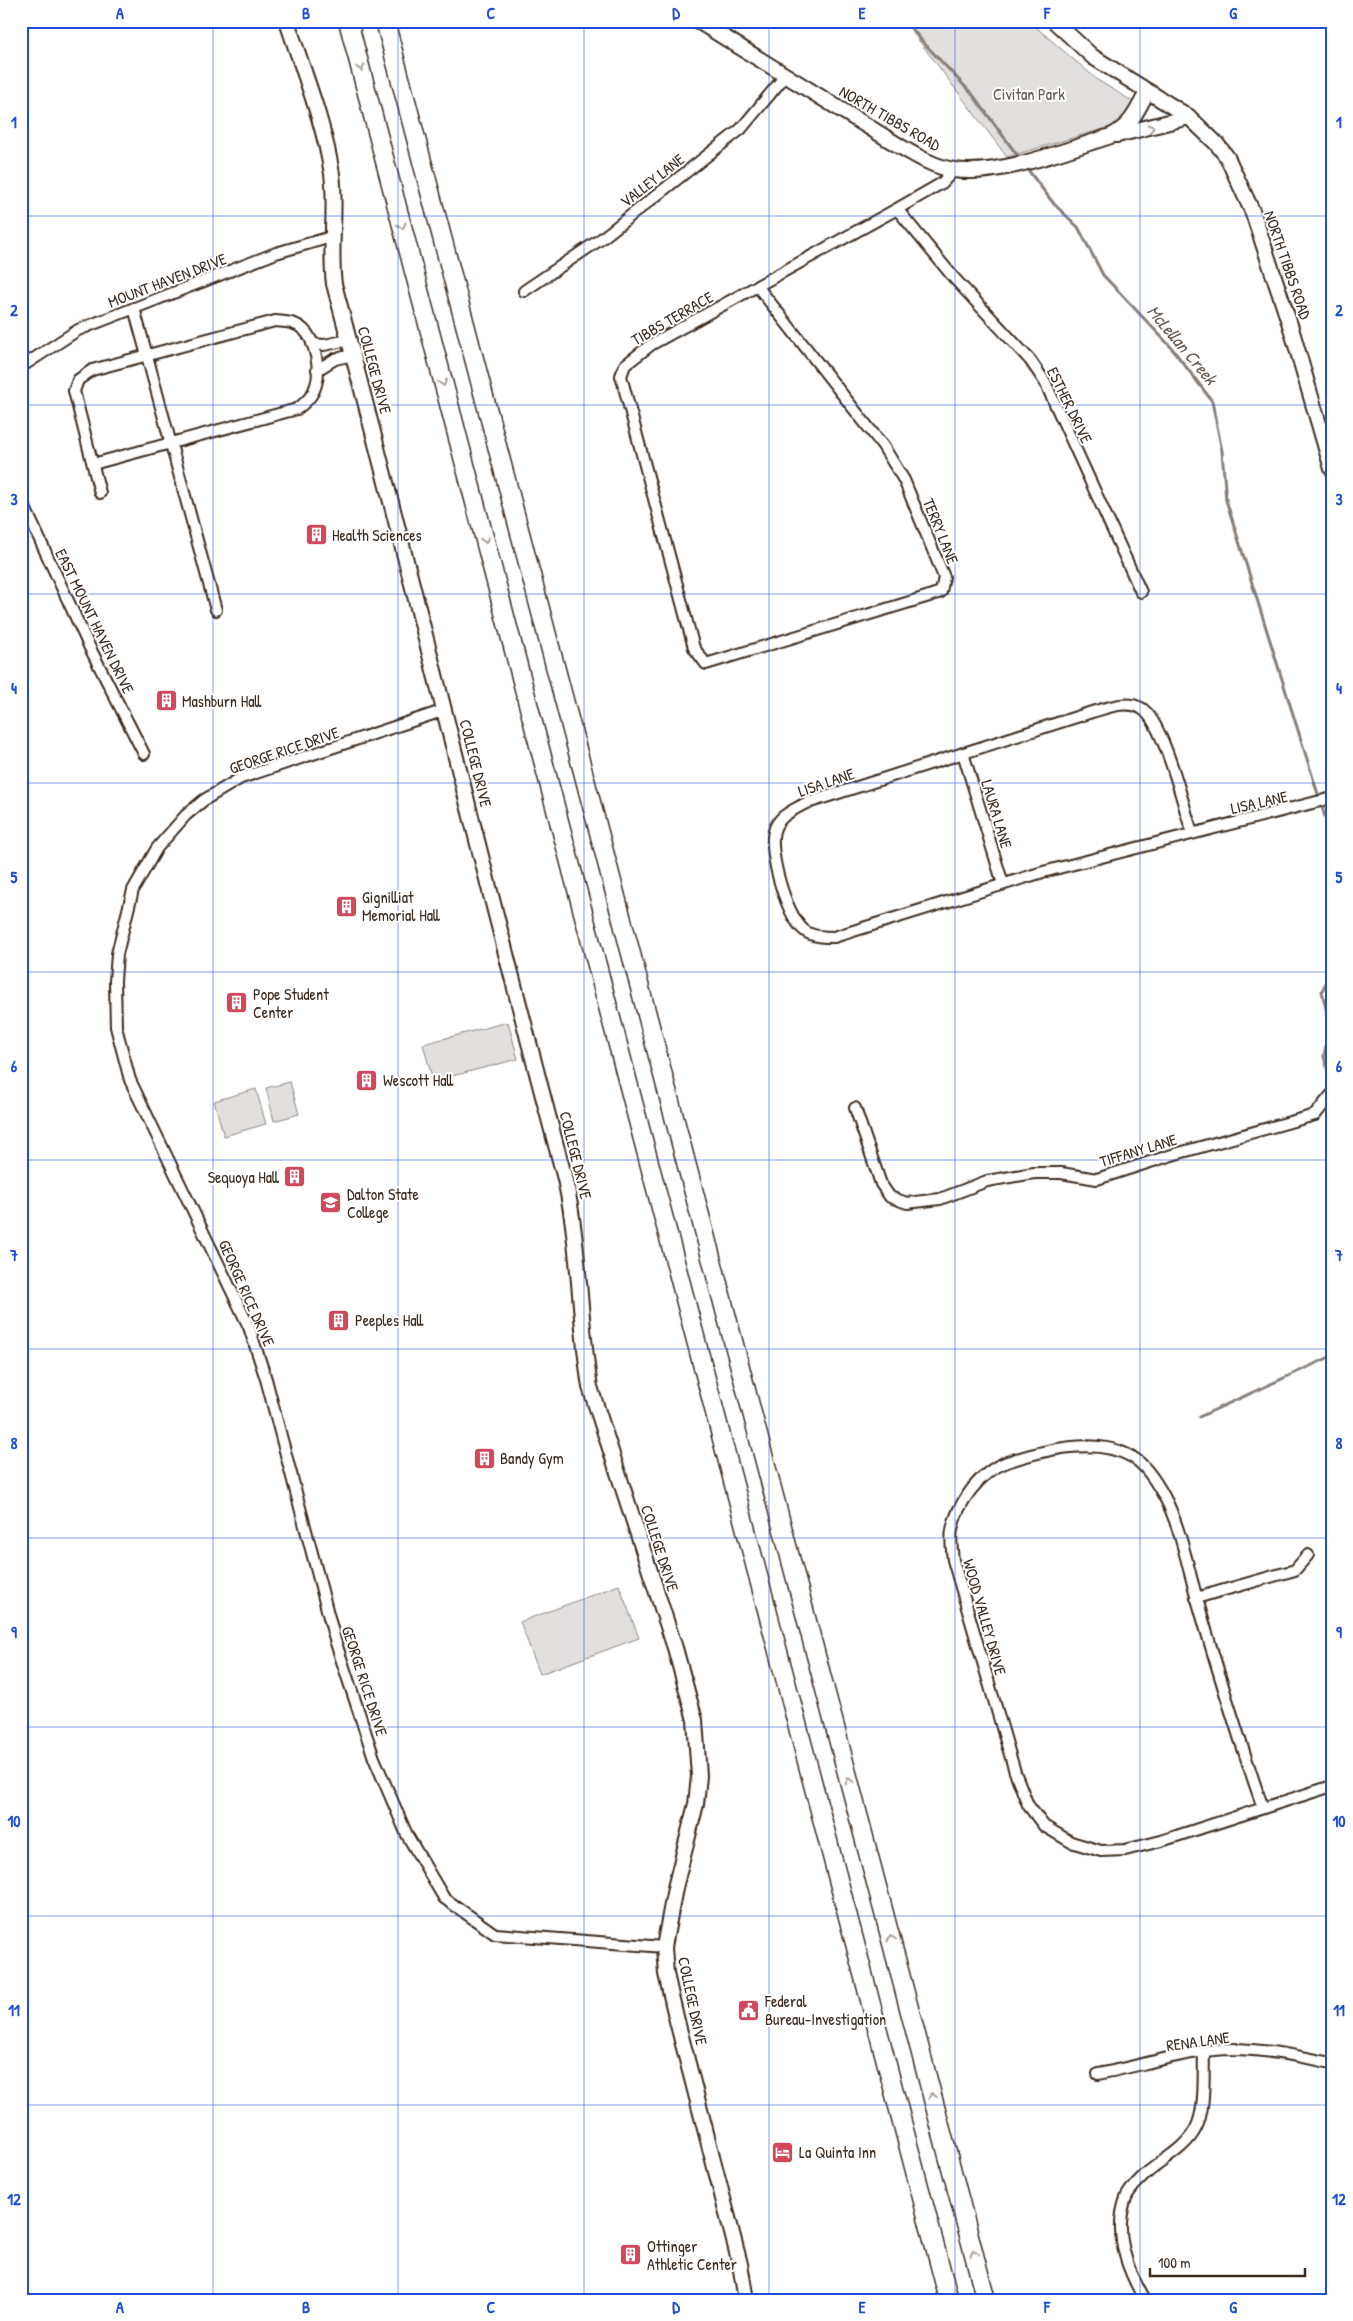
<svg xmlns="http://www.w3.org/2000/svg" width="1353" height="2321" viewBox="0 0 1353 2321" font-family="'Patrick Hand',sans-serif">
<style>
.green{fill:#e2e0de;stroke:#8e857e}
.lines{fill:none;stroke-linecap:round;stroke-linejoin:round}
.stream{stroke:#887e77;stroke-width:3}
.street-casing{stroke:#3b2a1e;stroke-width:14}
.secondary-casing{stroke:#3b2a1e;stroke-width:18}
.highway-casing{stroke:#3b2a1e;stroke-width:21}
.street{stroke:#fff;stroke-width:10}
.secondary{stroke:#fff;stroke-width:14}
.highway{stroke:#fff;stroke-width:18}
.oneway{stroke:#a79f9a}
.grid{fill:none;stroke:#1d4ed8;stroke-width:1;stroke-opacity:0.55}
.labels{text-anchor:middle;stroke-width:4;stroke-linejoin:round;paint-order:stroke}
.park-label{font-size:16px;fill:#65584e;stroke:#fff}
.street-label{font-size:16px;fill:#3b2a1e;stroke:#fff}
.poi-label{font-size:16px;fill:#3b2a1e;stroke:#fff;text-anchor:start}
.water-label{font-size:18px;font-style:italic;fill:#685b52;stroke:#fff}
.neatline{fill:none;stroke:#1d4ed8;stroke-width:2}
.grid-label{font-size:16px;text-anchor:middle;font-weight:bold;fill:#1d4ed8}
</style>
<rect width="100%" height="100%" fill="#fff"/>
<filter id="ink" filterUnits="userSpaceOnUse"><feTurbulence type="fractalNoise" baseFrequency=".02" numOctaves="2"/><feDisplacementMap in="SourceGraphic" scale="10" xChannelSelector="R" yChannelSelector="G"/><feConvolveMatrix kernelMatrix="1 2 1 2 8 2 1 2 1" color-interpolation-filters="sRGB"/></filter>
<g filter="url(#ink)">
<g class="green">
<path d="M 904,21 L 1033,21 L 1039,30 L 1099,81 L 1140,106 L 1141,118 L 1007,157 Z"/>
<path d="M 508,1022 L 518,1059 L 433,1081 L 423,1044 Z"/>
<path d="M 290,1082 L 299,1114 L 274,1121 L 266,1088 Z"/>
<path d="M 256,1089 L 266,1124 L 224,1136 L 214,1101 Z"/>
<path d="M 619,1585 L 639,1638 L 540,1674 L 520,1622 Z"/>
</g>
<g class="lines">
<g class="stream">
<path d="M 906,21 L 921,40 L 973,95 L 1020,159"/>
<path d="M 1025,166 L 1054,204 L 1078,227 L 1103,275 L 1170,346 L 1212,401 L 1222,451 L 1226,500 L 1332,839"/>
<path d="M 1332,971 L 1322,991 L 1330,1026 L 1324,1056 L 1332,1086"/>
<path d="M 1199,1417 L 1332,1356"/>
</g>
<defs>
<g id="street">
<path d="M 897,209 L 954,278 L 1030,360 L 1045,382 L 1141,592"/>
<path d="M 758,287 L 883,446 L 904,480 L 944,577 L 941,592 L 926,597 L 706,664 L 694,648 L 621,376 L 625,365 L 652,344 L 897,209 L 942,183 L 954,170"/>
<path d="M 524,291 L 601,239 L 741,129 L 785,76"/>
<path d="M 134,308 L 216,610"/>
<path d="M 312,344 L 324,345 L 349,340"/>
<path d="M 21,367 L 78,330 L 276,253 L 331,237"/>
<path d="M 317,370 L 335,359 L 353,355"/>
<path d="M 93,464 L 297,409 C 306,402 313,396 316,385 C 321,371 315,340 304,330 C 296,322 286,322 275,321 L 92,370 L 78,380 L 74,391 L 100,493"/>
<path d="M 21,499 L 89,646 L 144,754"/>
<path d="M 445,710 L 241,778 L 204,800 L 186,815 L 157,848 L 133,890 L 117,954 L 115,981 L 116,1027 L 130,1080 L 249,1327 L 266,1379 L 335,1640 L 374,1758 L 407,1835 L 444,1898 L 495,1934 L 664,1947"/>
<path d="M 963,753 L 1003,884"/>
<path d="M 1192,833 C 1184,807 1163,720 1141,708 C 1126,700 1107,708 1092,712 L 804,804 C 792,811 778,816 774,831 C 768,852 787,922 808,933 C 816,937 825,937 834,937 L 1043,872 L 1332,798"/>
<path d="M 855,1108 L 881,1184 L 890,1197 L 907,1203 L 940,1199 L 987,1181 L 1034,1173 L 1061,1173 L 1097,1179 L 1172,1155 L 1315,1115 L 1332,1094"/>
<path d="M 1196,1598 L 1295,1570 L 1308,1555"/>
<path d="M 1263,1808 C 1239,1739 1217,1669 1197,1599 C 1188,1568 1180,1526 1165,1498 C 1158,1485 1145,1464 1132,1457 C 1096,1436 1044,1450 1007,1462 C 981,1471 957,1503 952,1530 C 950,1539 952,1550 953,1560 L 1015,1772 L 1028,1805 L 1044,1826 L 1071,1842 L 1101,1851 L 1125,1850 L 1161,1841 L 1332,1786"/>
<path d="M 1098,2074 C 1141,2066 1186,2050 1230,2049 C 1264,2049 1298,2056 1332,2063"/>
<path d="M 1145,2300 C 1127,2270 1113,2233 1126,2198 C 1129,2189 1142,2178 1148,2172 C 1164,2159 1187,2147 1196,2128 C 1206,2109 1203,2073 1204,2052"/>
</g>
<g id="secondary">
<path d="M 287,21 C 303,71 324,122 332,174 C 337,211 329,247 334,284 C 414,582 485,882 565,1179 C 580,1247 579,1318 590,1387 L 675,1648 L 695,1720 L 699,1776 L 696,1804 L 675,1888 L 664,1947 L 666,1974 L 677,2021 L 740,2264 L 746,2300"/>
<path d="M 698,21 L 901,147 C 918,157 935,167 954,170 C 999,177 1068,149 1111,136 C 1131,126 1137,111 1147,92"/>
<path d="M 1054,21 L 1093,57 L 1189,117 L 1216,143 L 1227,157 L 1253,213 L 1291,328 L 1332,469"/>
<path d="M 1117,135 L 1189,117"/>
</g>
<g id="highway">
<path d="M 348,21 L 949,2300"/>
<path d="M 385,21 L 986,2300"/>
</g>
</defs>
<use href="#street" class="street-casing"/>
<use href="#secondary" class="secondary-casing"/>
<use href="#highway" class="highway-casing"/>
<use href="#street" class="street"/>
<use href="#secondary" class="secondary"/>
<use href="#highway" class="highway"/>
</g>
<defs><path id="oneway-chevron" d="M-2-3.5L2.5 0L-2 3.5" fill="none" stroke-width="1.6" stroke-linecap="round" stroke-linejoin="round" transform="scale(1.25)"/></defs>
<g class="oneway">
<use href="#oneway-chevron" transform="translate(361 68) rotate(75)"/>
<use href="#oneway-chevron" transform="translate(1151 128) rotate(-15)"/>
<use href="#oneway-chevron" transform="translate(402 226) rotate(75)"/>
<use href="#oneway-chevron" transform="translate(443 383) rotate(75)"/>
<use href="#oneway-chevron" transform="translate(485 540) rotate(75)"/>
<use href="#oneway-chevron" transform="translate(849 1781) rotate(-105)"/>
<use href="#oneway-chevron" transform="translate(891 1938) rotate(-105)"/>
<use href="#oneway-chevron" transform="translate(932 2096) rotate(-105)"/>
<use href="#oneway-chevron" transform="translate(974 2253) rotate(-105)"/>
</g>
</g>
<path class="grid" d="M 213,21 L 213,2300M 398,21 L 398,2300M 584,21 L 584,2300M 769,21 L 769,2300M 955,21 L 955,2300M 1140,21 L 1140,2300M 21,216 L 1332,216M 21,405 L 1332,405M 21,594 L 1332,594M 21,783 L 1332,783M 21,972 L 1332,972M 21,1160 L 1332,1160M 21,1349 L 1332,1349M 21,1538 L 1332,1538M 21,1727 L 1332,1727M 21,1916 L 1332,1916M 21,2105 L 1332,2105"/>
<defs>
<symbol id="building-square" viewBox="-11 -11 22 22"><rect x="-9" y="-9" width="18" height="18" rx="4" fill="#d1495b" stroke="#fff"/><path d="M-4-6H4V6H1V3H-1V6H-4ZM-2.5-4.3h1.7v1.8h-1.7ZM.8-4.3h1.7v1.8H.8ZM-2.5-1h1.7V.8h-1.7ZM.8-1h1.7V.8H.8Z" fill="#fff"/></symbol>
<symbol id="university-square" viewBox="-11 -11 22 22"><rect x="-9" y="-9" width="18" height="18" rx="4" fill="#d1495b" stroke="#fff"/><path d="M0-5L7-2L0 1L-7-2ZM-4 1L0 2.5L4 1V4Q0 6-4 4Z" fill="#fff"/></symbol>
<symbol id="civic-square" viewBox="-11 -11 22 22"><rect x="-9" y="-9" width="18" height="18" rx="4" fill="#d1495b" stroke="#fff"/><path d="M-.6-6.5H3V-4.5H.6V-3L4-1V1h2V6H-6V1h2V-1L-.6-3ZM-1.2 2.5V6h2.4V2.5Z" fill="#fff"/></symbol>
<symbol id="hotel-square" viewBox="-11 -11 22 22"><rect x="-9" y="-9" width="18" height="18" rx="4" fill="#d1495b" stroke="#fff"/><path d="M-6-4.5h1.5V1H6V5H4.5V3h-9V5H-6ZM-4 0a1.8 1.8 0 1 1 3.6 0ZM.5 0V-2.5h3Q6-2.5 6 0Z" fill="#fff"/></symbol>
</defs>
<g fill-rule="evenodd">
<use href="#building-square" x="304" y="522" width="25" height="25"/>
<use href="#building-square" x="154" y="688" width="25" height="25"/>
<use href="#building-square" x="334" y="894" width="25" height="25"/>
<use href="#building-square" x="224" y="990" width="25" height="25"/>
<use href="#building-square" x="354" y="1068" width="25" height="25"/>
<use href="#building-square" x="282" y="1164" width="25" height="25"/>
<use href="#university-square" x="318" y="1190" width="25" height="25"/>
<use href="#building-square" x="326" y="1308" width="25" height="25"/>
<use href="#building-square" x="472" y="1446" width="25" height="25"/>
<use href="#civic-square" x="736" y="1998" width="25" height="25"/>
<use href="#hotel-square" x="770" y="2140" width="25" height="25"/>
<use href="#building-square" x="618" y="2242" width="25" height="25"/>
</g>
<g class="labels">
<g class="park-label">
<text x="1029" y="100">Civitan Park</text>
</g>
<g class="street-label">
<text transform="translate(890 118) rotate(30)" y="6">NORTH TIBBS ROAD</text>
<text transform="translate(652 180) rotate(-38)" y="6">VALLEY LANE</text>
<text transform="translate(1288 265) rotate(71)" y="6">NORTH TIBBS ROAD</text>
<text transform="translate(167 280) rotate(-21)" y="6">MOUNT HAVEN DRIVE</text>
<text transform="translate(672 318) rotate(-30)" y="6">TIBBS TERRACE</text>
<text transform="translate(375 370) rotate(75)" y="6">COLLEGE DRIVE</text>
<text transform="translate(1070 405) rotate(64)" y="6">ESTHER DRIVE</text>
<text transform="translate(941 531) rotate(68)" y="6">TERRY LANE</text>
<text transform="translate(95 621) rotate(64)" y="6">EAST MOUNT HAVEN DRIVE</text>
<text transform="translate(284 750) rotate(-19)" y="6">GEORGE RICE DRIVE</text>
<text transform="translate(476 763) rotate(76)" y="6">COLLEGE DRIVE</text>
<text transform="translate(826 782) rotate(-19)" y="6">LISA LANE</text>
<text transform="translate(1259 802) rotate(-13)" y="6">LISA LANE</text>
<text transform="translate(997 814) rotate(73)" y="6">LAURA LANE</text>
<text transform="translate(1138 1150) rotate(-17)" y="6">TIFFANY LANE</text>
<text transform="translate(576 1155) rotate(76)" y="6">COLLEGE DRIVE</text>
<text transform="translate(247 1293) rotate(66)" y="6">GEORGE RICE DRIVE</text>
<text transform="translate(660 1548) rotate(72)" y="6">COLLEGE DRIVE</text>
<text transform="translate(985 1617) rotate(74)" y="6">WOOD VALLEY DRIVE</text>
<text transform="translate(365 1681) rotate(72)" y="6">GEORGE RICE DRIVE</text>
<text transform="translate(693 2001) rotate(78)" y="6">COLLEGE DRIVE</text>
<text transform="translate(1198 2041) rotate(-8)" y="6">RENA LANE</text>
</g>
<g class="poi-label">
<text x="332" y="541">Health Sciences</text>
<text x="182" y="707">Mashburn Hall</text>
<text x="362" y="903">Gignilliat<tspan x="362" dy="18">Memorial Hall</tspan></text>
<text x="253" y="1000">Pope Student<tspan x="253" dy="18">Center</tspan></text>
<text x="383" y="1086">Wescott Hall</text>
<text x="279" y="1183" text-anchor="end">Sequoya Hall</text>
<text x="347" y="1200">Dalton State<tspan x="347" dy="18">College</tspan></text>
<text x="355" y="1326">Peeples Hall</text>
<text x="500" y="1464">Bandy Gym</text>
<text x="765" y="2007">Federal<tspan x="765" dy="18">Bureau-Investigation</tspan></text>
<text x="799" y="2158">La Quinta Inn</text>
<text x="647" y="2252">Ottinger<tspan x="647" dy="18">Athletic Center</tspan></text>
</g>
<g class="water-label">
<text transform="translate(1182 345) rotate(50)" y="6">McLellan Creek</text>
</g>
</g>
<rect width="1353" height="2321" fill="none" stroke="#fff" stroke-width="55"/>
<path d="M1150 2268v8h155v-8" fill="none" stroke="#3b2a1e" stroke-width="2.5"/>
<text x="1158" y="2268" font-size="15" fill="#3b2a1e" stroke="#ffffff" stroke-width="4" paint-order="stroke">100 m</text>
<rect x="28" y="28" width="1298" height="2266" class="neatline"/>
<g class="grid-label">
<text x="120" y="19">A</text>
<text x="306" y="19">B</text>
<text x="491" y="19">C</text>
<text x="676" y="19">D</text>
<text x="862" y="19">E</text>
<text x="1047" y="19">F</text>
<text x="1233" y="19">G</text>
<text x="14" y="128">1</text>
<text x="1339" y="128">1</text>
<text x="14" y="316">2</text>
<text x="1339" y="316">2</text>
<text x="14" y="505">3</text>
<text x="1339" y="505">3</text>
<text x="14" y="694">4</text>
<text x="1339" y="694">4</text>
<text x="14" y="883">5</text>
<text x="1339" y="883">5</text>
<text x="14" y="1072">6</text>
<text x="1339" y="1072">6</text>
<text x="14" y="1261">7</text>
<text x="1339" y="1261">7</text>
<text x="14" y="1449">8</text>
<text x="1339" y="1449">8</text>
<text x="14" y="1638">9</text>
<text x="1339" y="1638">9</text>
<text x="14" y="1827">10</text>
<text x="1339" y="1827">10</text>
<text x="14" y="2016">11</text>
<text x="1339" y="2016">11</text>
<text x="14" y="2205">12</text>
<text x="1339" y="2205">12</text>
<text x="120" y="2313">A</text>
<text x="306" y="2313">B</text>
<text x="491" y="2313">C</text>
<text x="676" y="2313">D</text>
<text x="862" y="2313">E</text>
<text x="1047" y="2313">F</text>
<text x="1233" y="2313">G</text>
</g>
</svg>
